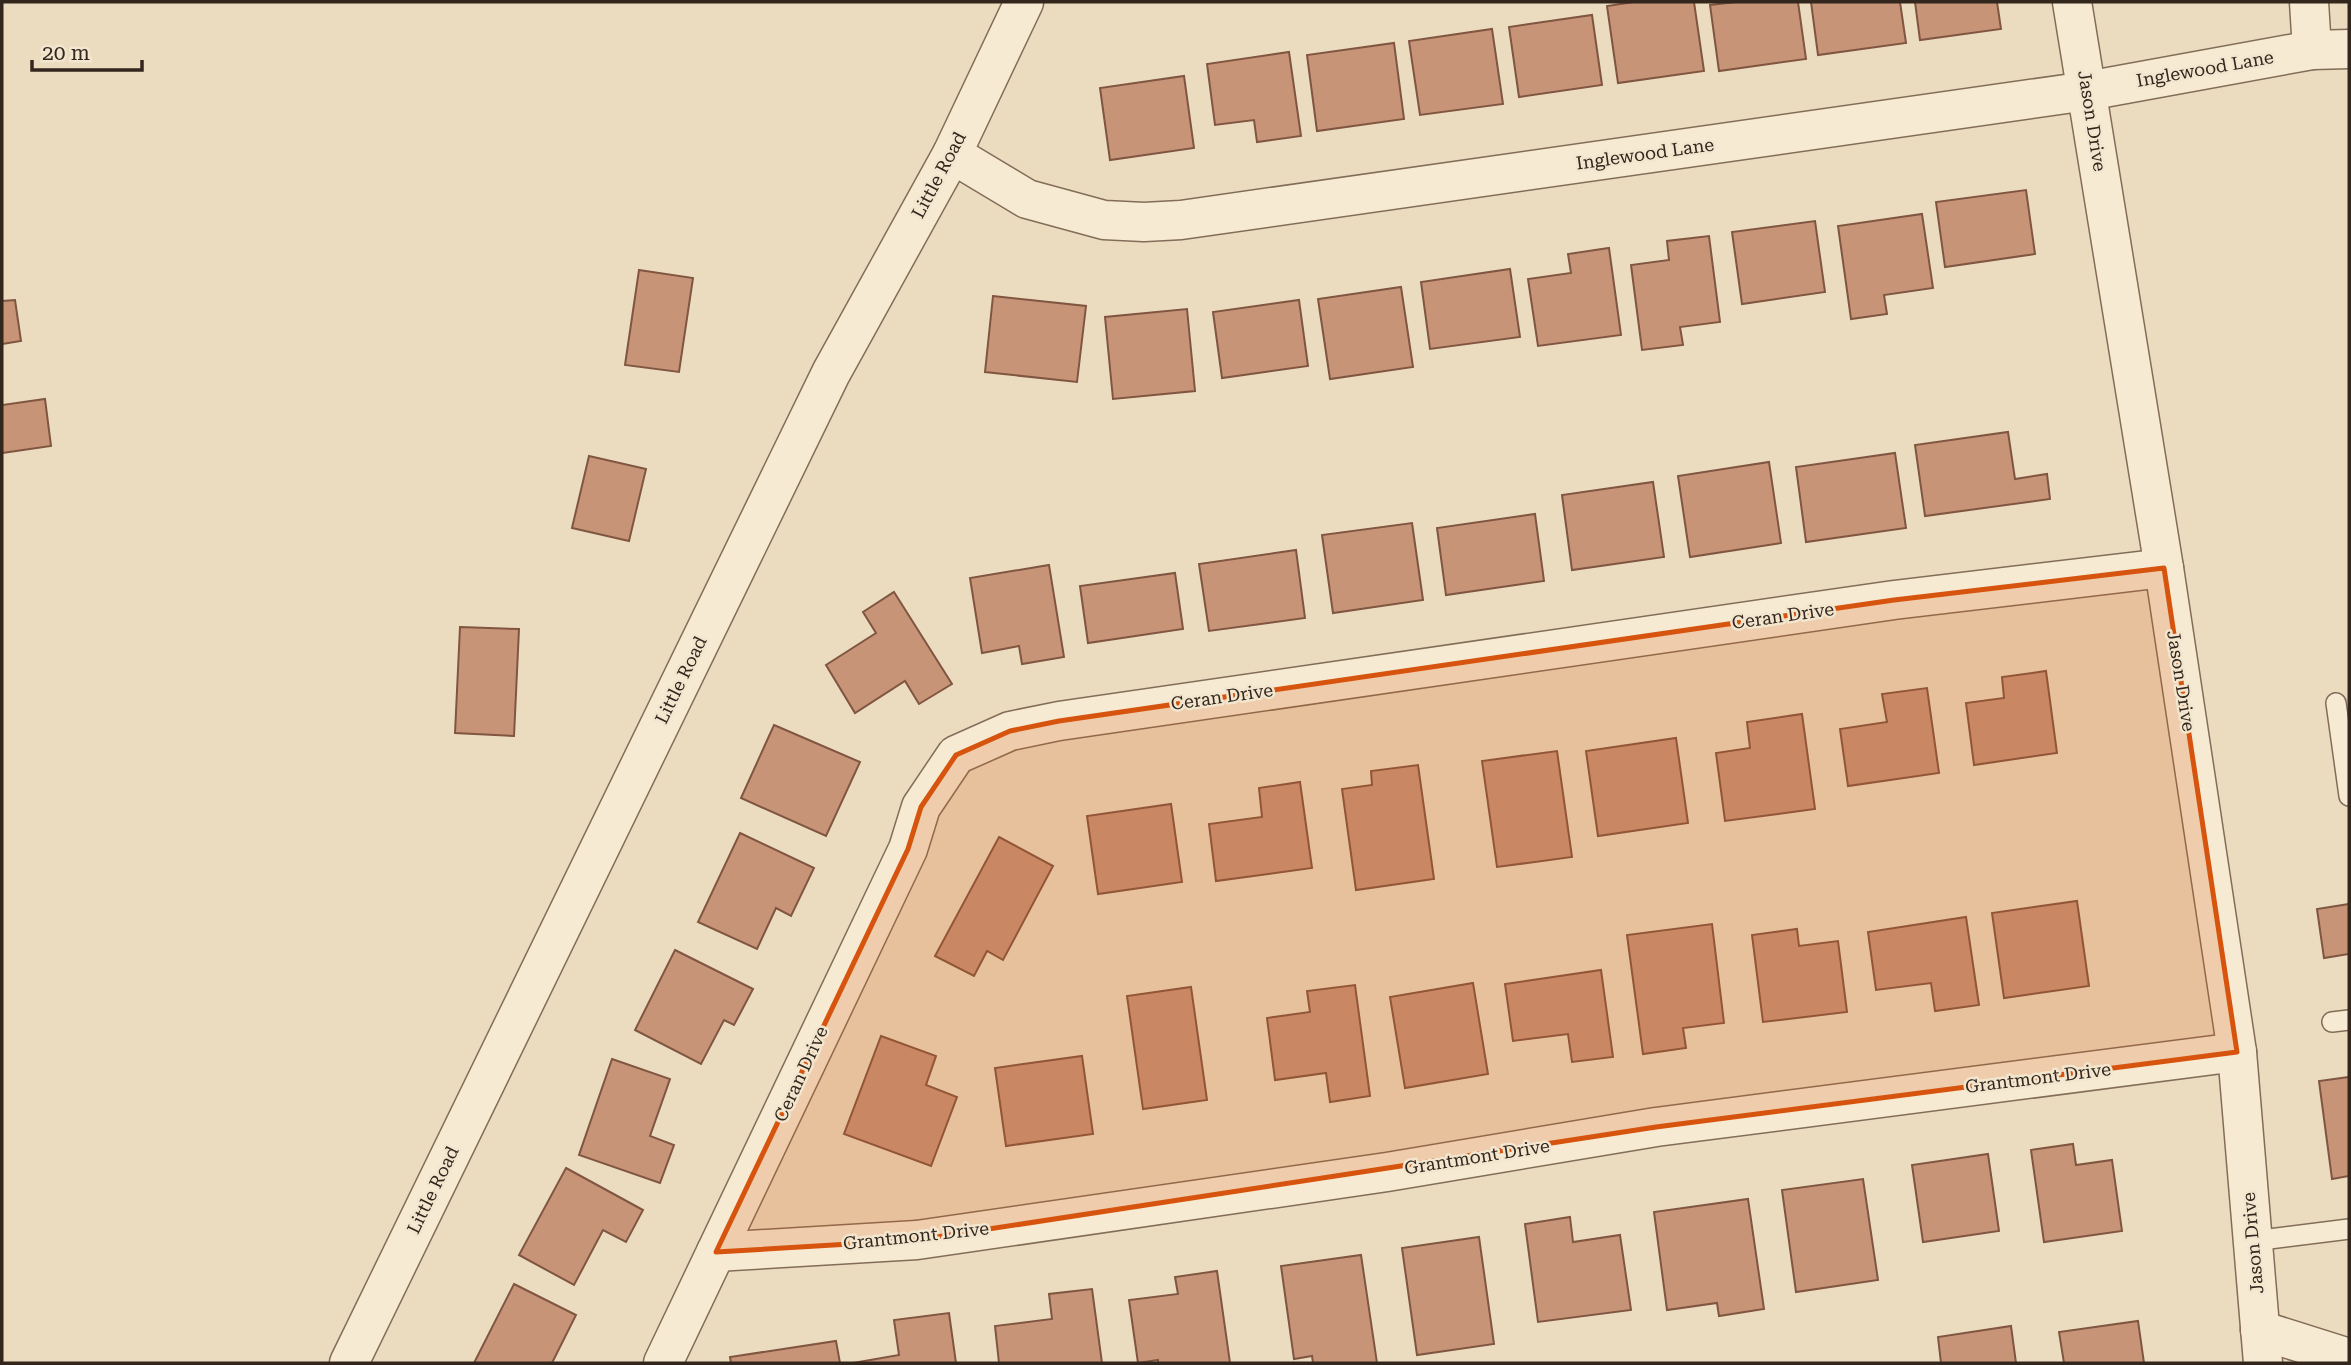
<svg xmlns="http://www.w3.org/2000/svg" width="2351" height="1365" viewBox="0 0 2351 1365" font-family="'Roboto Serif',serif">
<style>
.building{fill:#c79478;stroke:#805641;stroke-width:2}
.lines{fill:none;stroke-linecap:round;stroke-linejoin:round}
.service-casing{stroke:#836d59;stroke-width:22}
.minor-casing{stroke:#836d59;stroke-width:41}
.tertiary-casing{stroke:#836d59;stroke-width:41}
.service{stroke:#f6ead3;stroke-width:19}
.minor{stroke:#f6ead3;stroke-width:38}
.tertiary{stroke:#f6ead3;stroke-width:38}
.marked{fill:#d6540e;fill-opacity:0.2;stroke:#d6540e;stroke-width:5;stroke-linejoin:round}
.labels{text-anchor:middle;stroke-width:5;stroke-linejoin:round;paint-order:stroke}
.street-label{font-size:18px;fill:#33261d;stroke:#f3e6cf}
</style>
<rect width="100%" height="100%" fill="#ebdcc0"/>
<g class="building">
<path d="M 1634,2 L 1694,2 L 1704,71 L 1618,83 L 1607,6 Z"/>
<path d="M 1736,2 L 1798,2 L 1806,59 L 1719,71 L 1710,5 Z"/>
<path d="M 1811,2 L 1900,2 L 1906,43 L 1818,55 Z"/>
<path d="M 1915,2 L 1997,2 L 2001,29 L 1920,40 Z"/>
<path d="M 1592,15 L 1602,85 L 1519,97 L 1509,27 Z"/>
<path d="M 1492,29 L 1503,104 L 1420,115 L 1409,41 Z"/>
<path d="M 1394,43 L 1404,119 L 1317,131 L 1307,55 Z"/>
<path d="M 1289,52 L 1301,136 L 1257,142 L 1254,120 L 1215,125 L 1207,64 Z"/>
<path d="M 1184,76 L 1194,148 L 1110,160 L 1100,88 Z"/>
<path d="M 2026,190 L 2035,254 L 1945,267 L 1936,202 Z"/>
<path d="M 1922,214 L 1933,288 L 1884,295 L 1887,314 L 1851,319 L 1838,226 Z"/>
<path d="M 1815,221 L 1825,292 L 1742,304 L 1732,232 Z"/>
<path d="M 1709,236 L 1720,322 L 1680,327 L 1683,345 L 1642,350 L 1631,265 L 1669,260 L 1667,241 Z"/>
<path d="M 1609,248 L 1621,335 L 1538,346 L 1528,279 L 1571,273 L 1568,254 Z"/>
<path d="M 1510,269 L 1520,337 L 1430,349 L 1421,282 Z"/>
<path d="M 639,270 L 693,278 L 679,372 L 625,365 Z"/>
<path d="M 1401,287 L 1413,367 L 1330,379 L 1318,299 Z"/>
<path d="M 993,296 L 1086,306 L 1077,382 L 985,372 Z"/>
<path d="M 15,300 L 21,341 L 2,344 L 2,301 Z"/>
<path d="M 1299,300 L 1308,366 L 1222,378 L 1213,312 Z"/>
<path d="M 1187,309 L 1195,391 L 1113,399 L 1105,317 Z"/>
<path d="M 45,399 L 51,446 L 2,453 L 2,405 Z"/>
<path d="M 2008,432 L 2015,479 L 2047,474 L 2050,499 L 1925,516 L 1915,445 Z"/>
<path d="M 1895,453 L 1906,528 L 1806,542 L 1796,467 Z"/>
<path d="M 589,456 L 646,469 L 629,541 L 572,528 Z"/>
<path d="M 1769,462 L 1781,543 L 1690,557 L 1678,476 Z"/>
<path d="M 1653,482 L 1664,557 L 1572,570 L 1562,495 Z"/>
<path d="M 1535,514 L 1544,581 L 1446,595 L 1437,528 Z"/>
<path d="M 1412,523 L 1423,600 L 1333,613 L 1322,535 Z"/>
<path d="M 1296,550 L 1305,618 L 1209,631 L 1199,564 Z"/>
<path d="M 1049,565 L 1064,657 L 1022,664 L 1019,646 L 982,653 L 970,578 Z"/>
<path d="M 1175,573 L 1183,629 L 1088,643 L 1080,586 Z"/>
<path d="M 894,592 L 952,684 L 919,704 L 905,681 L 855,713 L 826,665 L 876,633 L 863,612 Z"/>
<path d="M 460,627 L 519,629 L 514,736 L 455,733 Z"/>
<path d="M 2046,671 L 2057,753 L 1974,765 L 1966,703 L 2004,698 L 2002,677 Z"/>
<path d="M 1927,688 L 1939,773 L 1848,786 L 1840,729 L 1887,722 L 1882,694 Z"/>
<path d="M 1802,714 L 1815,809 L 1725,821 L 1716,753 L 1750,748 L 1747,722 Z"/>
<path d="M 774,725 L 860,762 L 826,836 L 741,798 Z"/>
<path d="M 1676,738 L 1688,823 L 1598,836 L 1586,751 Z"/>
<path d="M 1557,751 L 1572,857 L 1497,867 L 1482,761 Z"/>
<path d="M 1418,765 L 1434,879 L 1356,890 L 1342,789 L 1372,785 L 1371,771 Z"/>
<path d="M 1300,782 L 1312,868 L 1216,881 L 1209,824 L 1262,817 L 1259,788 Z"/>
<path d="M 1171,804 L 1182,882 L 1098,894 L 1087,816 Z"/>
<path d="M 740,833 L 814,868 L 791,916 L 776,908 L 757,949 L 698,922 Z"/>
<path d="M 999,837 L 1053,866 L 1003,960 L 987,951 L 974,976 L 935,956 Z"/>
<path d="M 2077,901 L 2089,986 L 2004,998 L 1992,913 Z"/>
<path d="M 2349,904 L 2349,954 L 2324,958 L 2317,909 Z"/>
<path d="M 1966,917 L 1979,1005 L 1935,1011 L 1931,983 L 1876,990 L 1868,932 Z"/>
<path d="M 1712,924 L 1724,1023 L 1683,1028 L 1686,1048 L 1643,1054 L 1627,935 Z"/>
<path d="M 1797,929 L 1799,946 L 1838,941 L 1847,1012 L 1763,1022 L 1752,935 Z"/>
<path d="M 675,950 L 753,989 L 734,1025 L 724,1020 L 701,1064 L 635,1030 Z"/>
<path d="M 1601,970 L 1613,1057 L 1572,1062 L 1568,1034 L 1513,1041 L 1505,984 Z"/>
<path d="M 1473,983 L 1488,1074 L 1405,1088 L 1390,997 Z"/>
<path d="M 1355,985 L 1370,1096 L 1330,1102 L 1326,1073 L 1275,1080 L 1267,1018 L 1310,1012 L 1307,991 Z"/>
<path d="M 1191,987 L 1207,1100 L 1143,1109 L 1127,996 Z"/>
<path d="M 881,1036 L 936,1056 L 926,1085 L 957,1097 L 931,1166 L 844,1134 Z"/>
<path d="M 1082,1056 L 1093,1134 L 1006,1146 L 995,1068 Z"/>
<path d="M 612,1059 L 670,1079 L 650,1136 L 674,1145 L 660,1183 L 579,1155 Z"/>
<path d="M 2349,1077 L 2349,1176 L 2332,1179 L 2319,1081 Z"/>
<path d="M 2073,1144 L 2076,1165 L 2112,1160 L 2122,1231 L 2044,1242 L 2031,1150 Z"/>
<path d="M 1988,1154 L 1999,1231 L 1923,1242 L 1912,1165 Z"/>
<path d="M 566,1168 L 643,1210 L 626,1242 L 603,1230 L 574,1285 L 519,1255 Z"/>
<path d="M 1863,1179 L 1878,1280 L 1796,1292 L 1782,1190 Z"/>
<path d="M 1748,1199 L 1764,1309 L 1719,1316 L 1717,1303 L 1667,1310 L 1654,1212 Z"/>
<path d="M 1570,1217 L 1573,1242 L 1620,1235 L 1631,1310 L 1538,1322 L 1525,1224 Z"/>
<path d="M 1479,1237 L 1494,1344 L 1417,1355 L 1402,1248 Z"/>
<path d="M 1361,1255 L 1377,1363 L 1313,1363 L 1312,1356 L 1294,1359 L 1281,1266 Z"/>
<path d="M 1217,1271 L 1230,1363 L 1158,1363 L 1158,1360 L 1138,1363 L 1129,1300 L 1178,1294 L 1175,1277 Z"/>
<path d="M 514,1284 L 576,1315 L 552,1363 L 474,1363 Z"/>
<path d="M 1092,1289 L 1102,1363 L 999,1363 L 995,1326 L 1052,1319 L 1049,1294 Z"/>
<path d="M 949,1313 L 956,1363 L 853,1363 L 899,1355 L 894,1320 Z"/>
<path d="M 2138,1321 L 2144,1363 L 2064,1363 L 2059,1332 Z"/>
<path d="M 2011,1326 L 2016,1363 L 1941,1363 L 1938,1337 Z"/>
<path d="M 836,1341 L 840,1363 L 731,1363 L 730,1357 Z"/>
</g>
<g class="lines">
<defs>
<g id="service">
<path d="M 2336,703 L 2349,796"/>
<path d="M 2332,1022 L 2349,1020"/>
<path d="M 2253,1241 L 2349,1229"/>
</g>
<g id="minor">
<path d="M 2072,2 L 2164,568 L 2237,1052 L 2263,1363"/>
<path d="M 2309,2 L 2312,50"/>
<path d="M 952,154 L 1027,199 L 1104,220 L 1144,222 L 1181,220 L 2087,91 L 2312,50 L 2349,49"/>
<path d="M 716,1252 L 917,1240 L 1387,1172 L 1656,1127 L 2237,1052"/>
<path d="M 2260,1330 L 2349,1358"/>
<path d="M 663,1363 L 908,849 L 921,807 L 956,755 L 1010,731 L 1059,721 L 1894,600 L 2164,568"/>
</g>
<path id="tertiary" d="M 349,1363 L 831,373 L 952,154 L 1024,2"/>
</defs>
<use href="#service" class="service-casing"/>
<use href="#minor" class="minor-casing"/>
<use href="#tertiary" class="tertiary-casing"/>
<use href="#service" class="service"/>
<use href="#minor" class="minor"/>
<use href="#tertiary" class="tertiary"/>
</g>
<path class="marked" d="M 2164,568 L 2237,1052 L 1656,1127 L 917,1240 L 716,1252 L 908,849 L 921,807 L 956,755 L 1010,731 L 1059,721 L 1894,600 Z"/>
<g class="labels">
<g class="street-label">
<text transform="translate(2205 69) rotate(-10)" y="6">Inglewood Lane</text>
<text transform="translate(2092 121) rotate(81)" y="6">Jason Drive</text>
<text transform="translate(1645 154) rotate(-8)" y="6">Inglewood Lane</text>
<text transform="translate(939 175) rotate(-62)" y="6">Little Road</text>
<text transform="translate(1783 616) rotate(-8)" y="6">Ceran Drive</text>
<text transform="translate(681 680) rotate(-64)" y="6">Little Road</text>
<text transform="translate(2181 681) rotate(81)" y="6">Jason Drive</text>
<text transform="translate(1222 697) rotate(-8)" y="6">Ceran Drive</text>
<text transform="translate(801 1074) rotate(-65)" y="6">Ceran Drive</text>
<text transform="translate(2038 1078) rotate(-7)" y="6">Grantmont Drive</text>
<text transform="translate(1477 1157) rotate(-9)" y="6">Grantmont Drive</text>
<text transform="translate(433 1190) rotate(-64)" y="6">Little Road</text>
<text transform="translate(916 1236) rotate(-6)" y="6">Grantmont Drive</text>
<text transform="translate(2253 1243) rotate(-95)" y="6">Jason Drive</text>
</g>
</g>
<rect width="2351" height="1365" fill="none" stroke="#33261d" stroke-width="7"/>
<path d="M32 60v10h110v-10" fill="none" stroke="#33261d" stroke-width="3.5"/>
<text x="42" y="60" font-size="21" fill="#33261d" stroke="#f3e6cf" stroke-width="5" paint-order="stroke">20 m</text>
</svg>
